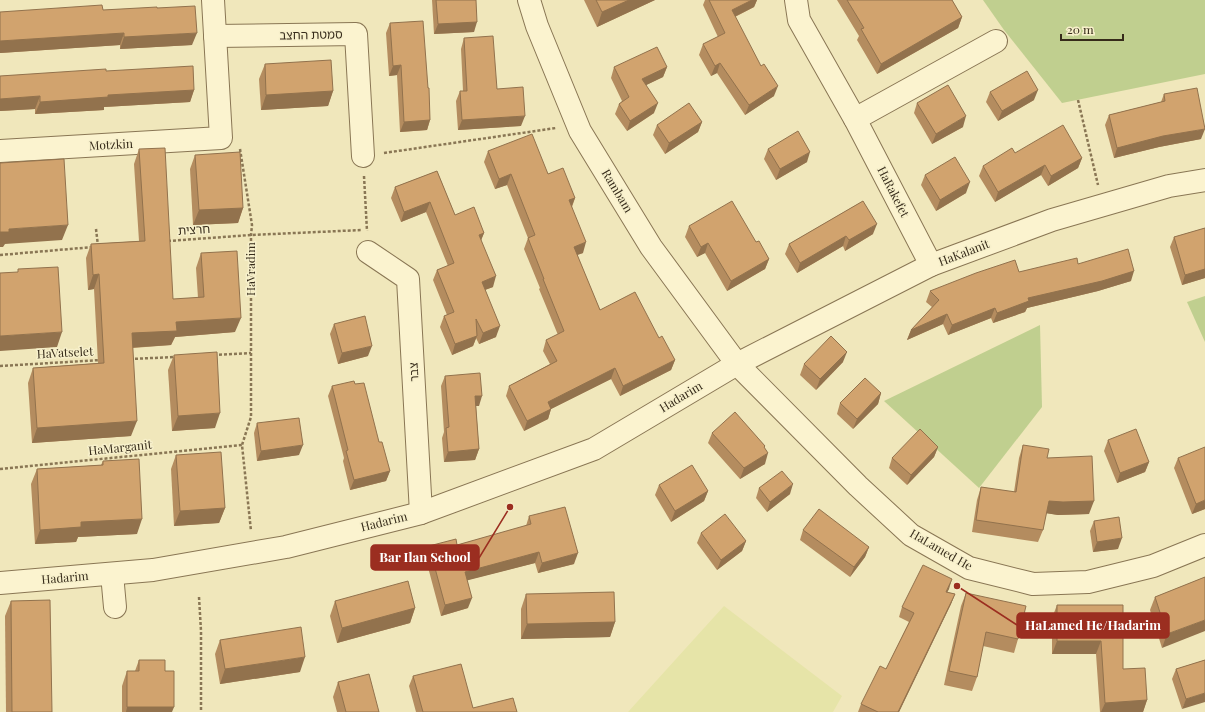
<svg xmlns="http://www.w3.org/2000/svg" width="1205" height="712" viewBox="0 0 1205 712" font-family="'Playfair Display','Noto Sans Hebrew',serif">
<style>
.farmland{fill:#e6e4a8}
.green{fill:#c0cf8f}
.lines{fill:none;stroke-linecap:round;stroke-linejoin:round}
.minor-casing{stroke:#897654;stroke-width:24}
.path{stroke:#897654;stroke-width:2.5;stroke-dasharray:3 2;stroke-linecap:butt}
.minor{stroke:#fbf3cf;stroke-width:22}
.wall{fill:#b48c5f}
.shaded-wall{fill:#92724d}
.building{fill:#d1a36e;stroke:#92724d}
.labels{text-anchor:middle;stroke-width:3;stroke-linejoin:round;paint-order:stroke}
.street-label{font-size:12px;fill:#362b1a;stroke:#f7f0cb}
.leader{fill:none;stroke:#9b2e20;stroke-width:1.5}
.callout-dot{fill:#9b2e20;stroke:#f7f0cb;stroke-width:1.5}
.callout{fill:#9b2e20;stroke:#9b2e20;stroke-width:1.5}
.callout-label{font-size:13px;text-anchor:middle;font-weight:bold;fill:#fff}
</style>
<rect width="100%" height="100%" fill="#f0e7bb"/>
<path class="farmland" d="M 724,606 L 842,696 L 833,712 L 628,712 Z"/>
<g class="green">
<path d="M 983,0 L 1205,0 L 1205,74 L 1062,103 L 1004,30 Z"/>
<path d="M 1205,296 L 1205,342 L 1187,302 Z"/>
<path d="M 1040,325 L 1042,407 L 979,488 L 884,401 Z"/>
</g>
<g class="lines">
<defs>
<g id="minor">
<path d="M 529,0 L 537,26 L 580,131 L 651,247 L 737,364 L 858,486 L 911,535 L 969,568 L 1033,584 L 1088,582 L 1153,566 L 1205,545"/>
<path d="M 796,0 L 799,20 L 855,119 L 931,265"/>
<path d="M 215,36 L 356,34 L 363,156"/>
<path d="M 855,119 L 996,41"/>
<path d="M 0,151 L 221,138 L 213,0"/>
<path d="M 368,252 L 408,279 L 421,513"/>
<path d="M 112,574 L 115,607"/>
<path d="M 0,583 L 153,570 L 286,547 L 421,513 L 594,449 L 737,364 L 931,265 L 1052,220 L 1169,186 L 1205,180"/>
</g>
</defs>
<use href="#minor" class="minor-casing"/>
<g class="path">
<path d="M 1078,100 L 1098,185"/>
<path d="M 240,149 L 252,225 L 251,235 L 251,417 L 242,445 L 251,531"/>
<path d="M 384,153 L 556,128"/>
<path d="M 364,176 L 367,231"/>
<path d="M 96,229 L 98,246"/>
<path d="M 168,241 L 251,235 L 362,230"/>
<path d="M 0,255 L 93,247"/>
<path d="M 214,355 L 251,353"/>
<path d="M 130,359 L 175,357"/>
<path d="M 0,366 L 101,360"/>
<path d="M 0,469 L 242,445"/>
<path d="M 199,597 L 201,631 L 201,712"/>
</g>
<use href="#minor" class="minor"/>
</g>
<g class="wall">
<path d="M 432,0 L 476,0 L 474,32 L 434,34 Z"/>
<path d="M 584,0 L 655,0 L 597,27 Z"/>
<path d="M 705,0 L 757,0 L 754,7 L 735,17 L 774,96 L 745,115 L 717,73 L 711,76 L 699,55 L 703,44 L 718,37 L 703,5 Z"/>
<path d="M 837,0 L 952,0 L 962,17 L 958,28 L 877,74 L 857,40 L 859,36 Z"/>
<path d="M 157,8 L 192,45 L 120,49 L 120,45 L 0,53 L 0,12 L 103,10 Z"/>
<path d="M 390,23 L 428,88 L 430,120 L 427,130 L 400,132 L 397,75 L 389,76 L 386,33 Z"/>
<path d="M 464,38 L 497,89 L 521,126 L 458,130 L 456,101 L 460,91 L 463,91 L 461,49 Z"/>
<path d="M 265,64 L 333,91 L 328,106 L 261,110 L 259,79 Z"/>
<path d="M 614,67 L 667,67 L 663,77 L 646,85 L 654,113 L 627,131 L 615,114 L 619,104 L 622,101 L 611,78 Z"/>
<path d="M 106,71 L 194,90 L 190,102 L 104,107 L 104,110 L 35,114 L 35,109 L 0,111 L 0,76 Z"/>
<path d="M 990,92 L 1034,100 L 998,121 L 986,102 Z"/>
<path d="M 1164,94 L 1201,139 L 1159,147 L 1114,158 L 1105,125 L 1109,115 L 1161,102 Z"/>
<path d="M 917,103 L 963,127 L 932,144 L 914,113 Z"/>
<path d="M 702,122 L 698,132 L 665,154 L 653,135 L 657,125 Z"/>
<path d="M 139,149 L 173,299 L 198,298 L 196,268 L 201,253 L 235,332 L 175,337 L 171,345 L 133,348 L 131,436 L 32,443 L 28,383 L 33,368 L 98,363 L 94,289 L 88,290 L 86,258 L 91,244 L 139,241 L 134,164 Z"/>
<path d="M 768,149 L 807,162 L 776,180 L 764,159 Z"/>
<path d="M 488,151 L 548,174 L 575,198 L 572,207 L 583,253 L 577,255 L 600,310 L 659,338 L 675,360 L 671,370 L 620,396 L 611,379 L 551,409 L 548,419 L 524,431 L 506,396 L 509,386 L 550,364 L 543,351 L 546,340 L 558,335 L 539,289 L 540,288 L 524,249 L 528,238 L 507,185 L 495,189 L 484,162 Z"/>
<path d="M 1015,153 L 1082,158 L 1078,168 L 1048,186 L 1041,175 L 995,202 L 979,176 L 983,166 Z"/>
<path d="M 195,155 L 243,208 L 238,223 L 193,225 L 190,169 Z"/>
<path d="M 437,171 L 455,215 L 484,233 L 481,240 L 493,287 L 485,290 L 496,337 L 479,344 L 476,338 L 473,346 L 452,355 L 440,327 L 444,316 L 447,315 L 433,280 L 437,270 L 448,266 L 426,212 L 401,222 L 391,198 L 395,187 Z"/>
<path d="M 925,175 L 966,193 L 936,211 L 921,185 Z"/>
<path d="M 863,201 L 873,234 L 845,251 L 843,246 L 797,273 L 785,254 L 789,244 Z"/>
<path d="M 689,226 L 756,242 L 769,259 L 765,269 L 727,291 L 705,253 L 697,257 L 685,237 Z"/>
<path d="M 1205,228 L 1205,278 L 1182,285 L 1170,247 L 1174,237 Z"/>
<path d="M 1078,264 L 1131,281 L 1098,291 L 1027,308 L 1025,312 L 993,323 L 991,318 L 948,335 L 943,324 L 907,340 L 911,330 L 932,307 L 926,302 L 930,291 L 1019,272 Z"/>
<path d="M 334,324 L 368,356 L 338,364 L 330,334 Z"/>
<path d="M 174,355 L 215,428 L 172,431 L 168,370 Z"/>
<path d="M 843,362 L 816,390 L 800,375 L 804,364 Z"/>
<path d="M 445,376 L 479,406 L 476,406 L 479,449 L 475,460 L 444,462 L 442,438 L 444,432 L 441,386 Z"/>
<path d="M 355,384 L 379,442 L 390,471 L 386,481 L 350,490 L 343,461 L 344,458 L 328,396 L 332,386 Z"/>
<path d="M 881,393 L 878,404 L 853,429 L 837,414 L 840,403 Z"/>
<path d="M 257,423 L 299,455 L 257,461 L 254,433 Z"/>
<path d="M 712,433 L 765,446 L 764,448 L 765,464 L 740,479 L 708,443 Z"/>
<path d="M 1108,440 L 1149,462 L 1145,472 L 1117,483 L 1104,451 Z"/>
<path d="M 1023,445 L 1047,458 L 1089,514 L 1058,515 L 1046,513 L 1043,530 L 1038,542 L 972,532 L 977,500 L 981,487 L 1014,492 L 1019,458 Z"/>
<path d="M 938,447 L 934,457 L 907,485 L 889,468 L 892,458 Z"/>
<path d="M 176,455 L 225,508 L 219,523 L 174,526 L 171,469 Z"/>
<path d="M 1178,458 L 1205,509 L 1192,514 L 1174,468 Z"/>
<path d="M 103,461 L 137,534 L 78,537 L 76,542 L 35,544 L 31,484 L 37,469 L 101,465 Z"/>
<path d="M 659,485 L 708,491 L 704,501 L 671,522 L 655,495 Z"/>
<path d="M 759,488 L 790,494 L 767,512 L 756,498 Z"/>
<path d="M 529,516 L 574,564 L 538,573 L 535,563 L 467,580 L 468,608 L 441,616 L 425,556 L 429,546 L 457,545 L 526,526 Z"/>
<path d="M 1094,521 L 1118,549 L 1093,552 L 1090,531 Z"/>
<path d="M 803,530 L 869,547 L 865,557 L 850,577 L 800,540 Z"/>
<path d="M 701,533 L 746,541 L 742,551 L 717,570 L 697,543 Z"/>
<path d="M 1205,577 L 1162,648 L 1150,610 L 1155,597 Z"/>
<path d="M 949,589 L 947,592 L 955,594 L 951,604 L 899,712 L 858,712 L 861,704 L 886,669 L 909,622 L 899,617 L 902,607 Z"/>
<path d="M 966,593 L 1018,639 L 1014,653 L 983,646 L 977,677 L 972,691 L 944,685 L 961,606 Z"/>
<path d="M 526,594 L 615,622 L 610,637 L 521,639 L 521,609 Z"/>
<path d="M 11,601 L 52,712 L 6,712 L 5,616 Z"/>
<path d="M 335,601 L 415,608 L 410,623 L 337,643 L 330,616 Z"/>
<path d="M 1057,605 L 1123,605 L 1123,669 L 1147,700 L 1143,712 L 1100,712 L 1096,654 L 1052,654 L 1052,618 Z"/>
<path d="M 220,640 L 300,672 L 220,684 L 215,654 Z"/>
<path d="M 139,660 L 165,671 L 172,712 L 122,712 L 122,686 L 127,671 L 135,671 Z"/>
<path d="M 1205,660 L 1182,709 L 1172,679 L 1176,669 Z"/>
<path d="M 413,676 L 473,708 L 517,712 L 416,712 L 409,686 Z"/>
<path d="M 338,682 L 379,712 L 337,712 L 333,697 Z"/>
</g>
<g class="shaded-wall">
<path d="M 629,0 L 655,0 L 597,27 L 602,12 Z"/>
<path d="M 752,0 L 757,0 L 754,7 L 728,20 L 732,10 Z"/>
<path d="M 962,17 L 958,28 L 877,74 L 881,64 Z"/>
<path d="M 477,22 L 474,32 L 434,34 L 438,24 Z"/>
<path d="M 124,33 L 120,45 L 0,53 L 0,41 Z"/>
<path d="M 197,33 L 192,45 L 120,49 L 124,37 Z"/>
<path d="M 720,63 L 717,73 L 711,76 L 715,66 Z"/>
<path d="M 401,65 L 397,75 L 389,76 L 393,66 Z"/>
<path d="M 667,67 L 663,77 L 638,89 L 642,79 Z"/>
<path d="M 778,86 L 774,96 L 745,115 L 749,105 Z"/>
<path d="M 194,90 L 190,102 L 104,107 L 104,110 L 35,114 L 40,102 L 108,95 Z"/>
<path d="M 1038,90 L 1034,100 L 998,121 L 1002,111 Z"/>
<path d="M 333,91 L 328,106 L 261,110 L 266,95 Z"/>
<path d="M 40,96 L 35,109 L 0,111 L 0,99 Z"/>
<path d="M 658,103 L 654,113 L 627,131 L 630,121 Z"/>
<path d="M 525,116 L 521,126 L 458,130 L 462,120 Z"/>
<path d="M 966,116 L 963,127 L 932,144 L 936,134 Z"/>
<path d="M 430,120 L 427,130 L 400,132 L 404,122 Z"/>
<path d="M 702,122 L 698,132 L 665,154 L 669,143 Z"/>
<path d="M 1205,129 L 1201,139 L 1159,147 L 1114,158 L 1117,148 L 1163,136 Z"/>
<path d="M 810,152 L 807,162 L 776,180 L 780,169 Z"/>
<path d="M 1082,158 L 1078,168 L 1048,186 L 1051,176 Z"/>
<path d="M 1045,165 L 1041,175 L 995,202 L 998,192 Z"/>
<path d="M 511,174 L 507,185 L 495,189 L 499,179 Z"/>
<path d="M 970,182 L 966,193 L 936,211 L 940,200 Z"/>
<path d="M 575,198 L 571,208 L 569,200 Z"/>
<path d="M 430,202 L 426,212 L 401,222 L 404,212 Z"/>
<path d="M 243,208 L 238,223 L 193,225 L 199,210 Z"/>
<path d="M 877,224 L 873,234 L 845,251 L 849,240 Z"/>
<path d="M 68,225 L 62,240 L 5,244 L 3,247 L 0,247 L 0,232 L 9,229 Z"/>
<path d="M 484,233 L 480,243 L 479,235 Z"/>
<path d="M 846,236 L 843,246 L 797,273 L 800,263 Z"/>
<path d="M 586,242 L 583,253 L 571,257 L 574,247 Z"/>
<path d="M 708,243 L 705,253 L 697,257 L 701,247 Z"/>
<path d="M 769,259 L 765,269 L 727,291 L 731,281 Z"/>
<path d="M 1205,269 L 1205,278 L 1182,285 L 1185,275 Z"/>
<path d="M 1134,271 L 1131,281 L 1098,291 L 1027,308 L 1025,312 L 993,323 L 997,313 L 1028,298 Z"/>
<path d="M 99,274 L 94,289 L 88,290 L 93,275 Z"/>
<path d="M 496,276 L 493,287 L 479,292 L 482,282 Z"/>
<path d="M 995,308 L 991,318 L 948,335 L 952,325 Z"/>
<path d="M 947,314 L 943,324 L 907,340 L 911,330 Z"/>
<path d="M 241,318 L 235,332 L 175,337 L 171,345 L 126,348 L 132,333 L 176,322 Z"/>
<path d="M 500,326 L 496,337 L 479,344 L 483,333 Z"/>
<path d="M 62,332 L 57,347 L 0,351 L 0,336 Z"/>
<path d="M 477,336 L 473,346 L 452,355 L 455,344 Z"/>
<path d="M 372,346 L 368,356 L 338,364 L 342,353 Z"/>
<path d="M 847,352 L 843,362 L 816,390 L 820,379 Z"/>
<path d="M 675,360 L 671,370 L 620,396 L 623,386 Z"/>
<path d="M 615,368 L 611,379 L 551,409 L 548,419 L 524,431 L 527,421 L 548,402 Z"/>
<path d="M 881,393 L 878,404 L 853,429 L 857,419 Z"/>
<path d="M 475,396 L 482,396 L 479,406 L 471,406 Z"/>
<path d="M 220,413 L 215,428 L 172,431 L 178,416 Z"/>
<path d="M 137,421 L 131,436 L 32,443 L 37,428 Z"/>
<path d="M 303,445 L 299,455 L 257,461 L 261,451 Z"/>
<path d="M 938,447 L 934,457 L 907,485 L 911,475 Z"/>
<path d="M 479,449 L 475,460 L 444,462 L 448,452 Z"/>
<path d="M 768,453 L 765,464 L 740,479 L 744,468 Z"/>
<path d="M 1149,462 L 1145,472 L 1117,483 L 1120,473 Z"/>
<path d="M 390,471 L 386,481 L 350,490 L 354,480 Z"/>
<path d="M 793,484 L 790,494 L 767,512 L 770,502 Z"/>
<path d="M 708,491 L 704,501 L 671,522 L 675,511 Z"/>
<path d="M 1205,500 L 1205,509 L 1192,514 L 1196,504 Z"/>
<path d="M 1049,501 L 1094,501 L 1089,514 L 1058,515 L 1045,513 Z"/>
<path d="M 225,508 L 219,523 L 174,526 L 180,511 Z"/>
<path d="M 142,519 L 137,534 L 78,537 L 76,542 L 35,544 L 40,530 L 81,522 Z"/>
<path d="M 1122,538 L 1118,549 L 1093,552 L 1097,542 Z"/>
<path d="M 746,541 L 742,551 L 717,570 L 721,560 Z"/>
<path d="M 869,547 L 865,557 L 850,577 L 854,567 Z"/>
<path d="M 539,552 L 535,563 L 461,582 L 465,572 Z"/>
<path d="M 578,553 L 574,564 L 538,573 L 542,563 Z"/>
<path d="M 952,579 L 949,589 L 942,602 L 946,592 Z"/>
<path d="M 955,594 L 951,604 L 899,712 L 898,712 Z"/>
<path d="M 472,598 L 468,608 L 441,616 L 445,605 Z"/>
<path d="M 415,608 L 410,623 L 337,643 L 342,628 Z"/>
<path d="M 1205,620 L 1205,631 L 1162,648 L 1167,634 Z"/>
<path d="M 615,622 L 610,637 L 521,639 L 527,624 Z"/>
<path d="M 1057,641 L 1101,641 L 1096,654 L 1052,654 Z"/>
<path d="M 305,657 L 300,672 L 220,684 L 225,669 Z"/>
<path d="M 1205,693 L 1205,702 L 1182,709 L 1186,699 Z"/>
<path d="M 1147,700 L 1143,712 L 1101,712 L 1105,703 Z"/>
<path d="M 127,707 L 174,707 L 172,712 L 126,712 Z"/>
</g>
<g class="building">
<path d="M 436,0 L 476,0 L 477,22 L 438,24 Z"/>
<path d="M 596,0 L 629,0 L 602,12 Z"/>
<path d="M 709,0 L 752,0 L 732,10 L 761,66 L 764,64 L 778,86 L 749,105 L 720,63 L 715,66 L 703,44 L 725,33 Z"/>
<path d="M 847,0 L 952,0 L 962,17 L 881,64 L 861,29 L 864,28 Z"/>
<path d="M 102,5 L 103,10 L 157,7 L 157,8 L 195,6 L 197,33 L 124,37 L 124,33 L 0,41 L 0,12 Z"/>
<path d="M 423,21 L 428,88 L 429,88 L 430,120 L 404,122 L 401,65 L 393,66 L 390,23 Z"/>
<path d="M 493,36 L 497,89 L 523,87 L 525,116 L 462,120 L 460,91 L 467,91 L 464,38 Z"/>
<path d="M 657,47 L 667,67 L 642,79 L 658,103 L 630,121 L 619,104 L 629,97 L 614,67 Z"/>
<path d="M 331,60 L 333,91 L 266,95 L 265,64 Z"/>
<path d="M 193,66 L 194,90 L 108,95 L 108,97 L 40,102 L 40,96 L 0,99 L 0,76 L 106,69 L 106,71 Z"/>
<path d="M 1027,71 L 1038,90 L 1002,111 L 990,92 Z"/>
<path d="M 948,85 L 966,116 L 936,134 L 917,103 Z"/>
<path d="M 1197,88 L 1205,129 L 1163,136 L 1117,148 L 1109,115 L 1165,101 L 1164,94 Z"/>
<path d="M 689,103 L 702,122 L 669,143 L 657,125 Z"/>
<path d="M 1063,125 L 1082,158 L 1051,176 L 1045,165 L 998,192 L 983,166 L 1012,148 L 1015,153 Z"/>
<path d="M 798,131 L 810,152 L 780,169 L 768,149 Z"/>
<path d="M 532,134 L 548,174 L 563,168 L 575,198 L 569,200 L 586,242 L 574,247 L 600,310 L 635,292 L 659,338 L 662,336 L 675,360 L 623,386 L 615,368 L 548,402 L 551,409 L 527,421 L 509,386 L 557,361 L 546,340 L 564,331 L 543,279 L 544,279 L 528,238 L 535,235 L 511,174 L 499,179 L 488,151 Z"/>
<path d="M 165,148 L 173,299 L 204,297 L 201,253 L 237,251 L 241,318 L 176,322 L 177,331 L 132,333 L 137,421 L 37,428 L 33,368 L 104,363 L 99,274 L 93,275 L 91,244 L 145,241 L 139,149 Z"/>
<path d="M 240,152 L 243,208 L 199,210 L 195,155 Z"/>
<path d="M 955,157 L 970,182 L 940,200 L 925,175 Z"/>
<path d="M 64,159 L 68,225 L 9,229 L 9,232 L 0,232 L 0,163 Z"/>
<path d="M 437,171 L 455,215 L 474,207 L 484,233 L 479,235 L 496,276 L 482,282 L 500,326 L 483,333 L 476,319 L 477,336 L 455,344 L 444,316 L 454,312 L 437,270 L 454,263 L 430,202 L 404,212 L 395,187 Z"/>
<path d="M 732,201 L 756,242 L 759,241 L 769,259 L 731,281 L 708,243 L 701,247 L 689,226 Z"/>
<path d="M 863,201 L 877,224 L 849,240 L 846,236 L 800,263 L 789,244 Z"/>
<path d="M 1205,228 L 1205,269 L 1185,275 L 1174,237 Z"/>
<path d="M 1128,249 L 1134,271 L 1102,281 L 1028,298 L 1029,301 L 997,313 L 995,308 L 952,325 L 947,314 L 911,330 L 939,300 L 930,291 L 976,273 L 1015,260 L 1019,272 L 1077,258 L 1078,264 Z"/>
<path d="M 58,267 L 62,332 L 0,336 L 0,273 L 18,272 L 18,269 Z"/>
<path d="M 365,316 L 372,346 L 342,353 L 334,324 Z"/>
<path d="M 831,336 L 847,352 L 820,379 L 804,364 Z"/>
<path d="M 217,352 L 220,413 L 178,416 L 174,355 Z"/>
<path d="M 480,373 L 482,396 L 475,396 L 479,449 L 448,452 L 446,428 L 449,427 L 445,376 Z"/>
<path d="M 865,378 L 881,393 L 857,419 L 840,403 Z"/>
<path d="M 354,381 L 355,384 L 364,383 L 379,442 L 382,442 L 390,471 L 354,480 L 346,451 L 348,450 L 332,386 Z"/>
<path d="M 735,412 L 765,446 L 764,447 L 768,453 L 744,468 L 712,433 Z"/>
<path d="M 299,418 L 303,445 L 261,451 L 257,423 Z"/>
<path d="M 920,429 L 938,447 L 911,475 L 892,458 Z"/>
<path d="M 1136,429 L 1149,462 L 1120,473 L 1108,440 Z"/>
<path d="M 1023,445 L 1049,449 L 1047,458 L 1092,456 L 1094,501 L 1063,502 L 1049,501 L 1043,530 L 976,520 L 981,487 L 1016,492 Z"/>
<path d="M 1205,447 L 1205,500 L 1196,504 L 1178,458 Z"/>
<path d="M 221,452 L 225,508 L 180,511 L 176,455 Z"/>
<path d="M 139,459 L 142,519 L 81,522 L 81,527 L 40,530 L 37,469 L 103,465 L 103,461 Z"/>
<path d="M 692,465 L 708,491 L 675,511 L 659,485 Z"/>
<path d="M 782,471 L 793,484 L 770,502 L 759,488 Z"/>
<path d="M 565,507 L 578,553 L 542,563 L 539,552 L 465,572 L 472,598 L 445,605 L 429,546 L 456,539 L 457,545 L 531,524 L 529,516 Z"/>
<path d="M 819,509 L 869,547 L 854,567 L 803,530 Z"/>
<path d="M 725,514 L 746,541 L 721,560 L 701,533 Z"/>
<path d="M 1119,517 L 1122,538 L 1097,542 L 1094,521 Z"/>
<path d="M 923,565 L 952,579 L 946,592 L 955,594 L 898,712 L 878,712 L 861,704 L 880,666 L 886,669 L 914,613 L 902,607 Z"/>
<path d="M 1205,577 L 1205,620 L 1167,634 L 1155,597 Z"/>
<path d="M 408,581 L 415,608 L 342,628 L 335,601 Z"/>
<path d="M 614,592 L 615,622 L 527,624 L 526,594 Z"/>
<path d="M 966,593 L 1026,606 L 1018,639 L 986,632 L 977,677 L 949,671 Z"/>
<path d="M 50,600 L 52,712 L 12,712 L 11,601 Z"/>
<path d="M 1057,605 L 1123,605 L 1123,669 L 1145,668 L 1147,700 L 1105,703 L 1101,641 L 1057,641 Z"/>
<path d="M 301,627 L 305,657 L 225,669 L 220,640 Z"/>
<path d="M 139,660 L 165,660 L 165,671 L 174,671 L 174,707 L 127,707 L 127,671 L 139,671 Z"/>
<path d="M 1205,660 L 1205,693 L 1186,699 L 1176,669 Z"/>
<path d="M 461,664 L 473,708 L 513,698 L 517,712 L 423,712 L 413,676 Z"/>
<path d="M 369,674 L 379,712 L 346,712 L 338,682 Z"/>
</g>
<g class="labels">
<g class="street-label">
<text transform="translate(311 35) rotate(-1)" y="4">סמטת החצב</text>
<text transform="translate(111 145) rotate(-3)" y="4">Motzkin</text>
<text transform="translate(617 191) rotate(59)" y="4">Rambam</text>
<text transform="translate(893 192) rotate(63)" y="4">HaRakefet</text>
<text transform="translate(194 230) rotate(-4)" y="4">חרצית</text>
<text transform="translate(964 253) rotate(-21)" y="4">HaKalanit</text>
<text transform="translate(251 269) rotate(-90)" y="4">HaVradim</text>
<text transform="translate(65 353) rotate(-3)" y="4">HaVatselet</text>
<text transform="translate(414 372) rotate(-93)" y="4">צבר</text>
<text transform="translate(681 397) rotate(-31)" y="4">Hadarim</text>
<text transform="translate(120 448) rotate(-6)" y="4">HaMarganit</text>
<text transform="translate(384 522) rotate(-14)" y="4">Hadarim</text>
<text transform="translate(941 550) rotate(30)" y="4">HaLamed He</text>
<text transform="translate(65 578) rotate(-5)" y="4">Hadarim</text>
</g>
</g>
<path class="leader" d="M510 507L479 558M957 586L1017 625"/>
<g class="callout-dot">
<circle cx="510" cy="507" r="4"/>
<circle cx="957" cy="586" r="4"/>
</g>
<g class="callout">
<rect x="371" y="545" width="108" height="25" rx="4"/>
<rect x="1017" y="613" width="152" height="25" rx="4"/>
</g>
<g class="callout-label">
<text x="425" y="562">Bar Ilan School</text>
<text x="1093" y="630">HaLamed He/Hadarim</text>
</g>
<path d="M1061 34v6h62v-6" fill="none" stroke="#362b1a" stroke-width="2"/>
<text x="1067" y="34" font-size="12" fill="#362b1a" stroke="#f7f0cb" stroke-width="3" paint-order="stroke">20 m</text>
</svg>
